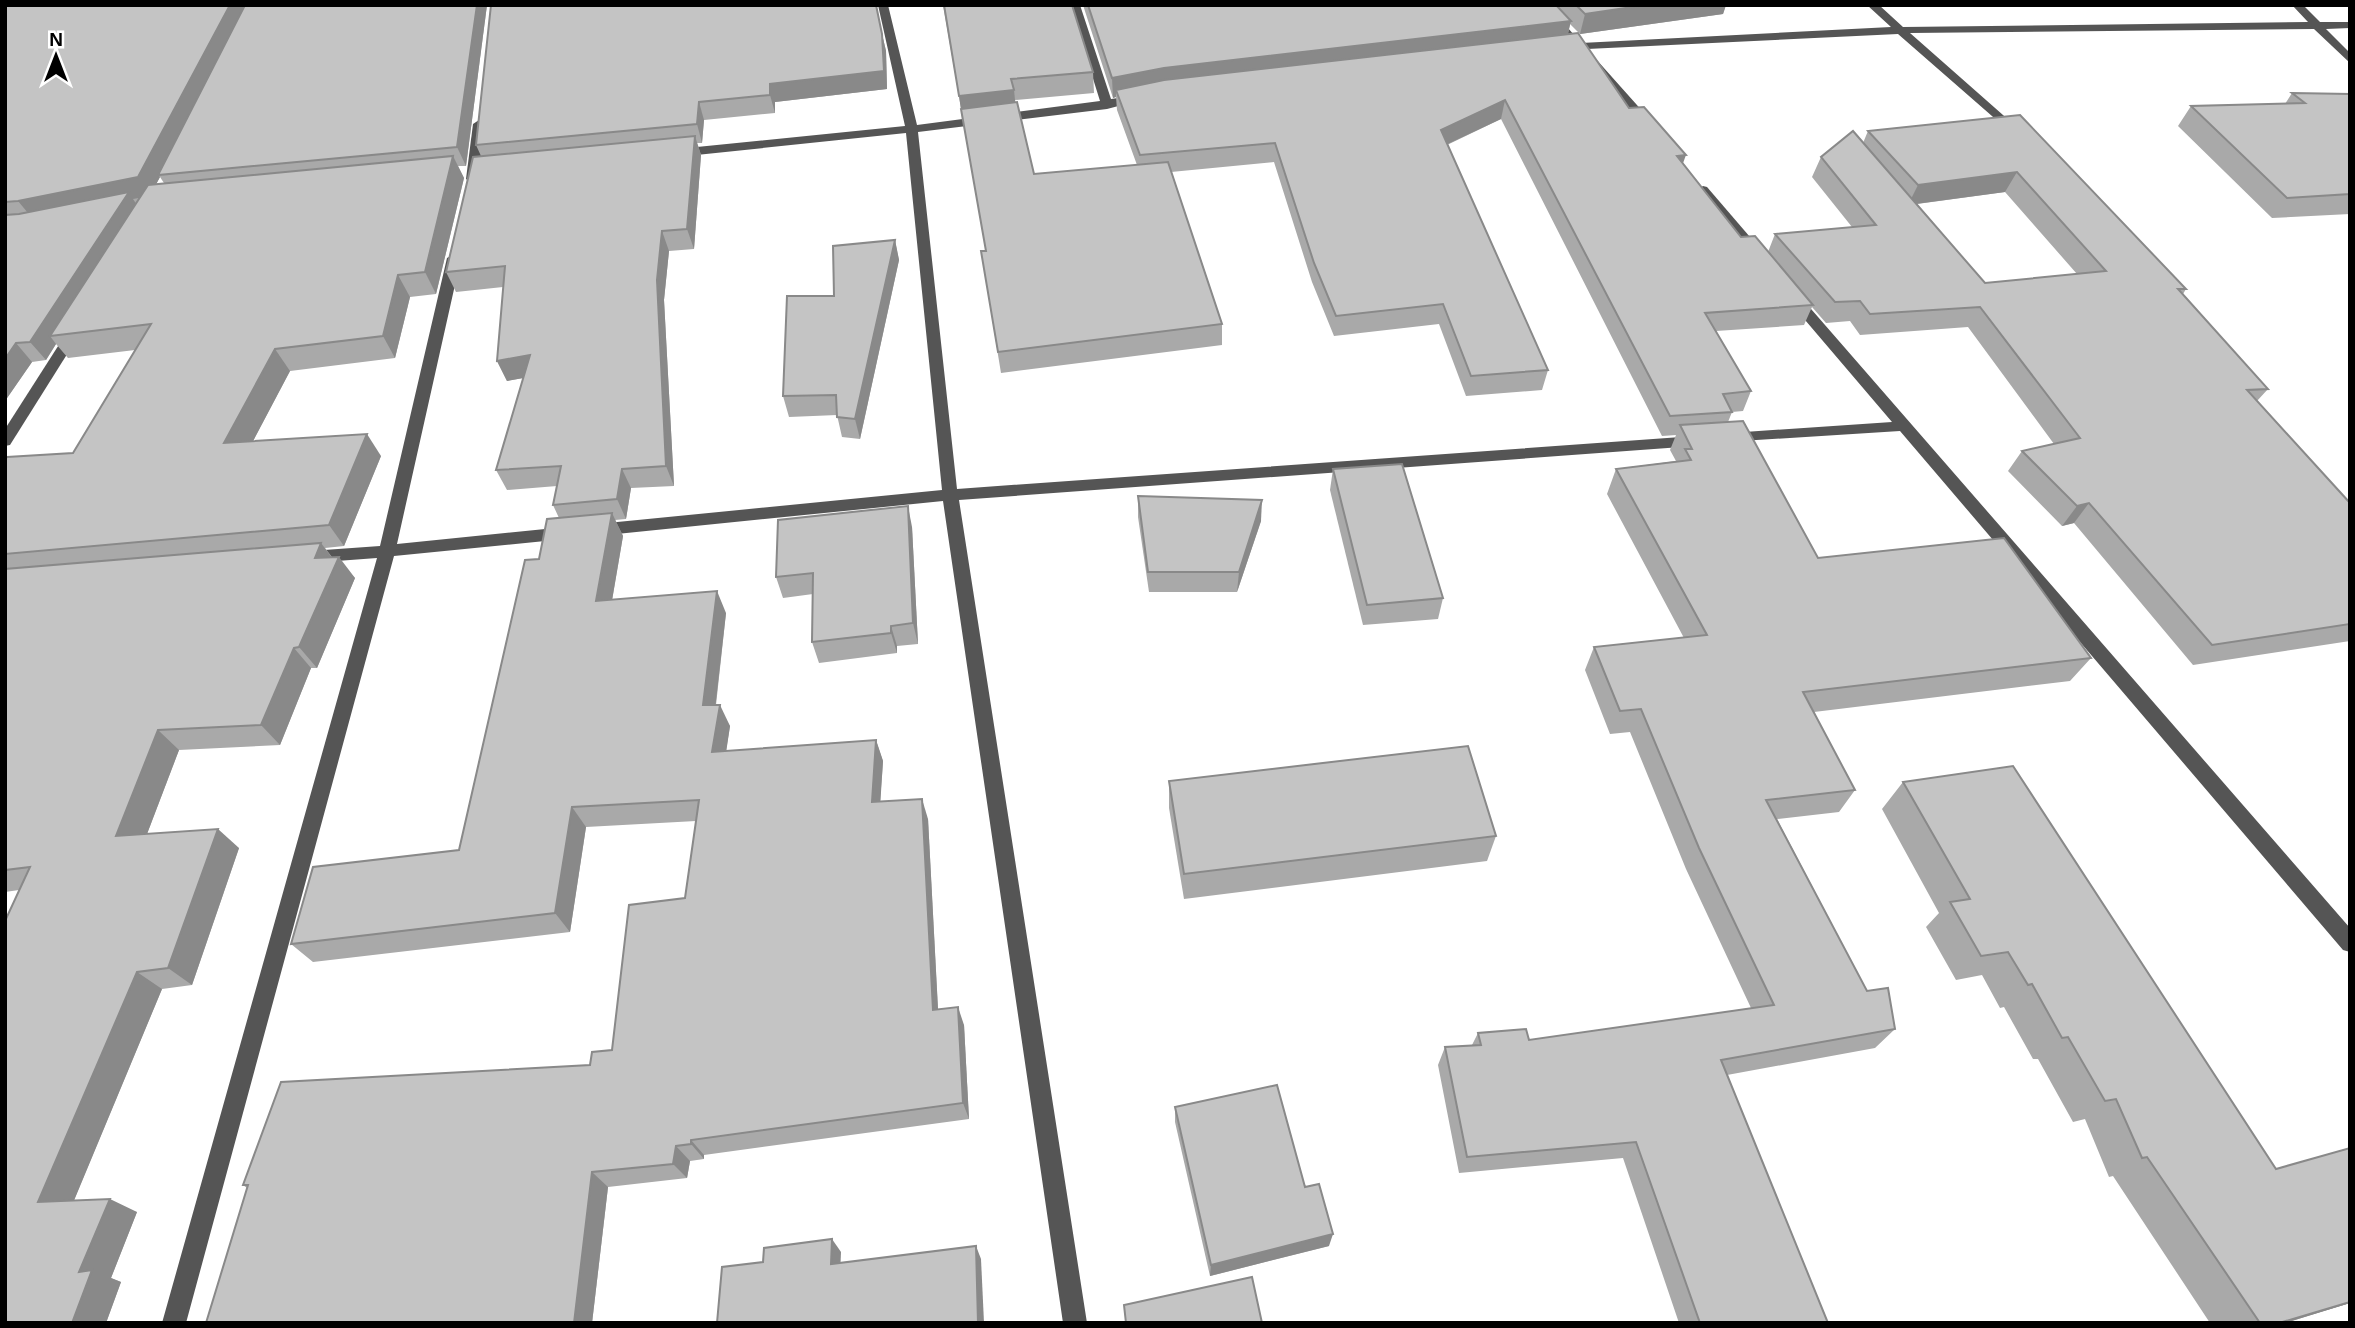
<svg xmlns="http://www.w3.org/2000/svg" width="2355" height="1328" viewBox="0 0 2355 1328" font-family="Arial,sans-serif">
<style>
.lines{fill:none;stroke-linecap:round;stroke-linejoin:round}
.minor{fill:#555;fill-rule:evenodd}
.wall{fill:#a9a9a9;fill-rule:evenodd}
.shaded-wall{fill:#898989}
.building{fill:#c4c4c4;stroke:#898989;stroke-width:2}
</style>
<rect width="100%" height="100%" fill="#fff"/>
<g class="lines">
<g class="minor">
<path d="M 878,5 L 888,5 L 917,125 L 1100,101 L 1070,5 L 1080,5 L 1111,99 L 1139,95 L 1145,99 L 1107,109 L 918,132 L 957,489 L 1695,436 L 1703,441 L 1695,446 L 959,500 L 1087,1323 L 1063,1323 L 943,501 L 597,536 L 589,530 L 597,524 L 942,490 L 906,133 L 677,157 L 671,153 L 677,149 L 905,126 Z"/>
<path d="M 1537,5 L 1548,5 L 1581,43 L 1891,27 L 1867,5 L 1879,5 L 1903,27 L 2308,22 L 2292,5 L 2303,5 L 2320,22 L 2350,22 L 2350,28 L 2326,29 L 2350,53 L 2350,63 L 2314,29 L 1910,33 L 2020,130 L 2022,133 L 2016,137 L 1898,34 L 1587,49 L 1653,123 L 1655,126 L 1649,130 L 1645,129 L 1576,50 L 1559,49 L 1559,45 L 1570,43 Z"/>
<path d="M 479,120 L 485,124 L 478,179 L 472,183 L 466,179 L 473,124 Z"/>
<path d="M 1703,186 L 1707,187 L 1762,251 L 1762,257 L 1752,257 L 1699,193 L 1697,190 Z"/>
<path d="M 454,254 L 461,258 L 397,544 L 565,527 L 573,533 L 565,539 L 394,556 L 186,1323 L 162,1323 L 377,558 L 310,563 L 302,557 L 310,551 L 380,546 L 447,258 Z"/>
<path d="M 1793,293 L 1798,294 L 2350,928 L 2350,952 L 2343,950 L 1900,431 L 1725,442 L 1722,438 L 1730,433 L 1892,422 L 1788,300 L 1786,297 Z"/>
<path d="M 74,328 L 81,332 L 10,445 L 5,446 L 5,429 L 69,329 Z"/>
</g>
</g>
<g class="wall">
<path d="M 5,5 L 487,5 L 466,166 L 458,166 L 464,178 L 436,294 L 410,297 L 395,358 L 290,371 L 253,441 L 381,456 L 344,546 L 325,548 L 332,557 L 355,578 L 317,668 L 311,668 L 280,745 L 179,750 L 147,834 L 239,848 L 192,985 L 162,989 L 74,1200 L 137,1212 L 111,1278 L 121,1282 L 106,1323 L 5,1323 L 19,890 L 5,892 L 5,459 L 73,453 L 135,350 L 68,358 L 56,344 L 46,360 L 32,362 L 5,401 ZM 160,177 L 164,183 L 156,184 Z"/>
<path d="M 943,5 L 1093,72 L 1094,93 L 1015,100 L 1034,174 L 1137,165 L 1117,110 L 1116,97 L 1113,98 L 1083,5 L 1726,5 L 1723,14 L 1580,34 L 1570,24 L 1568,34 L 1629,108 L 1683,163 L 1741,237 L 1768,252 L 1775,234 L 1852,227 L 1812,177 L 1821,157 L 1863,143 L 1868,131 L 2020,115 L 2186,289 L 2183,294 L 2268,389 L 2257,401 L 2350,503 L 2350,641 L 2193,665 L 2074,523 L 2062,526 L 2008,471 L 2022,451 L 2054,444 L 1968,327 L 1860,335 L 1850,321 L 1826,323 L 1812,307 L 1804,325 L 1716,331 L 1751,391 L 1743,411 L 1732,412 L 1728,422 L 1818,558 L 2091,658 L 2070,681 L 1814,712 L 1855,790 L 1839,812 L 1777,819 L 1867,991 L 1895,1029 L 1875,1048 L 1727,1075 L 1828,1323 L 1679,1323 L 1623,1158 L 1459,1173 L 1438,1065 L 1445,1047 L 1472,1045 L 1478,1033 L 1529,1040 L 1751,1008 L 1686,869 L 1630,732 L 1610,734 L 1585,670 L 1594,647 L 1684,638 L 1607,494 L 1616,469 L 1676,461 L 1670,450 L 1676,435 L 1662,436 L 1501,119 L 1447,145 L 1548,370 L 1542,390 L 1466,396 L 1439,324 L 1334,336 L 1312,282 L 1274,162 L 1171,172 L 1222,324 L 1222,345 L 1001,373 L 981,251 L 986,251 ZM 2005,192 L 2077,274 L 1985,283 L 1917,204 Z"/>
<path d="M 882,34 L 886,51 L 887,89 L 775,102 L 775,113 L 704,120 L 702,143 L 697,143 L 701,155 L 694,249 L 669,251 L 664,300 L 674,486 L 631,488 L 626,519 L 615,520 L 623,536 L 612,600 L 726,613 L 716,705 L 730,726 L 726,751 L 876,740 L 883,761 L 880,802 L 928,819 L 938,1010 L 964,1025 L 969,1119 L 704,1155 L 704,1159 L 690,1161 L 687,1178 L 608,1187 L 592,1323 L 206,1323 L 247,1188 L 243,1185 L 590,1065 L 612,1050 L 685,898 L 696,821 L 586,827 L 570,932 L 313,962 L 291,944 L 459,850 L 539,559 L 559,518 L 553,505 L 557,486 L 507,490 L 496,470 L 523,378 L 507,381 L 497,361 L 503,287 L 456,292 L 446,272 L 481,156 L 476,145 Z"/>
<path d="M 2292,93 L 2350,94 L 2350,214 L 2272,218 L 2178,126 L 2191,106 L 2285,104 Z"/>
<path d="M 895,240 L 899,260 L 860,439 L 842,437 L 837,415 L 789,417 L 783,396 L 834,296 Z"/>
<path d="M 1333,469 L 1443,598 L 1438,619 L 1363,625 L 1330,490 Z"/>
<path d="M 1138,496 L 1261,521 L 1237,592 L 1149,592 L 1138,517 Z"/>
<path d="M 912,527 L 918,644 L 897,646 L 897,653 L 819,663 L 812,642 L 813,594 L 783,598 L 776,577 Z"/>
<path d="M 1169,781 L 1496,836 L 1487,861 L 1184,899 L 1169,808 Z"/>
<path d="M 1903,782 L 2276,1169 L 2350,1148 L 2350,1303 L 2285,1323 L 2210,1323 L 2113,1176 L 2109,1177 L 2085,1119 L 2073,1122 L 2038,1059 L 2033,1059 L 2004,1007 L 2000,1008 L 1982,975 L 1956,980 L 1926,927 L 1939,913 L 1882,809 Z"/>
<path d="M 1175,1107 L 1305,1187 L 1329,1246 L 1210,1276 L 1175,1122 Z"/>
</g>
<g class="shaded-wall">
<path d="M 230,5 L 249,5 L 158,175 L 160,177 L 150,196 L 133,199 L 141,211 L 50,336 L 56,344 L 46,360 L 30,342 L 33,219 L 18,201 Z"/>
<path d="M 477,5 L 487,5 L 466,166 L 457,147 Z"/>
<path d="M 1646,5 L 1726,5 L 1723,14 L 1580,34 L 1585,14 Z"/>
<path d="M 1571,21 L 1566,41 L 1116,90 L 1116,97 L 1113,98 L 1112,78 L 1164,68 Z"/>
<path d="M 882,34 L 886,51 L 887,89 L 775,102 L 775,113 L 770,95 L 770,84 Z"/>
<path d="M 1014,90 L 1016,110 L 962,117 L 959,96 Z"/>
<path d="M 1505,100 L 1501,119 L 1437,149 L 1441,130 Z"/>
<path d="M 699,102 L 704,120 L 702,143 L 697,124 Z"/>
<path d="M 695,136 L 701,155 L 694,249 L 687,229 Z"/>
<path d="M 1686,155 L 1679,174 L 1677,156 Z"/>
<path d="M 453,156 L 464,178 L 436,294 L 425,272 Z"/>
<path d="M 2017,172 L 2005,192 L 1908,205 L 1918,185 Z"/>
<path d="M 662,231 L 669,251 L 664,300 L 674,486 L 666,466 L 657,280 Z"/>
<path d="M 895,240 L 899,260 L 860,439 L 855,419 Z"/>
<path d="M 398,275 L 410,297 L 395,358 L 383,336 Z"/>
<path d="M 16,343 L 32,362 L 5,401 L 5,359 Z"/>
<path d="M 275,349 L 290,371 L 241,464 L 224,443 Z"/>
<path d="M 530,355 L 540,375 L 507,381 L 497,361 Z"/>
<path d="M 367,434 L 381,456 L 344,546 L 329,525 Z"/>
<path d="M 622,469 L 631,488 L 626,519 L 617,499 Z"/>
<path d="M 1262,500 L 1261,521 L 1237,592 L 1239,572 Z"/>
<path d="M 2089,503 L 2074,523 L 2062,526 L 2077,506 Z"/>
<path d="M 908,506 L 912,527 L 918,644 L 913,623 Z"/>
<path d="M 612,513 L 623,536 L 608,624 L 596,601 Z"/>
<path d="M 321,543 L 336,563 L 339,557 L 355,578 L 317,668 L 299,647 L 315,558 Z"/>
<path d="M 717,591 L 726,613 L 713,727 L 703,705 Z"/>
<path d="M 891,626 L 897,646 L 897,653 L 891,633 Z"/>
<path d="M 294,648 L 311,668 L 280,745 L 261,725 Z"/>
<path d="M 720,705 L 730,726 L 723,773 L 712,752 Z"/>
<path d="M 158,730 L 179,750 L 139,855 L 116,836 Z"/>
<path d="M 876,740 L 883,761 L 879,823 L 872,802 Z"/>
<path d="M 922,799 L 928,819 L 939,1028 L 933,1010 Z"/>
<path d="M 572,807 L 586,827 L 570,932 L 555,913 Z"/>
<path d="M 218,829 L 239,848 L 192,985 L 168,968 Z"/>
<path d="M 137,972 L 162,989 L 68,1215 L 38,1202 Z"/>
<path d="M 958,1007 L 964,1025 L 969,1119 L 963,1103 Z"/>
<path d="M 691,1140 L 704,1155 L 704,1159 L 691,1144 Z"/>
<path d="M 676,1146 L 690,1161 L 687,1178 L 673,1164 Z"/>
<path d="M 592,1172 L 608,1187 L 592,1323 L 574,1323 Z"/>
<path d="M 110,1199 L 137,1212 L 111,1278 L 121,1282 L 106,1323 L 72,1323 L 79,1272 Z"/>
<path d="M 1333,1234 L 1329,1246 L 1210,1276 L 1211,1265 Z"/>
<path d="M 832,1239 L 841,1252 L 840,1276 L 831,1264 Z"/>
<path d="M 976,1246 L 981,1259 L 984,1323 L 978,1323 Z"/>
<path d="M 2350,1302 L 2350,1303 L 2285,1323 L 2279,1323 Z"/>
</g>
<g class="building">
<path d="M 5,5 L 230,5 L 138,177 L 18,201 L 5,202 Z"/>
<path d="M 245,5 L 477,5 L 457,147 L 158,175 Z"/>
<path d="M 491,5 L 876,5 L 882,34 L 884,71 L 770,84 L 770,95 L 699,102 L 697,124 L 476,145 Z"/>
<path d="M 944,5 L 1072,5 L 1093,72 L 1011,79 L 1014,90 L 959,96 Z"/>
<path d="M 1088,5 L 1556,5 L 1571,21 L 1164,68 L 1112,78 Z"/>
<path d="M 1576,5 L 1646,5 L 1585,14 Z"/>
<path d="M 1578,33 L 1629,108 L 1644,107 L 1686,155 L 1677,156 L 1741,237 L 1755,236 L 1813,305 L 1705,313 L 1751,391 L 1723,394 L 1732,412 L 1670,416 L 1505,100 L 1441,130 L 1548,370 L 1471,376 L 1443,304 L 1336,316 L 1314,263 L 1275,143 L 1140,155 L 1116,90 L 1164,80 Z"/>
<path d="M 2292,93 L 2350,94 L 2350,194 L 2287,198 L 2191,106 L 2305,103 Z"/>
<path d="M 1017,102 L 1034,174 L 1168,162 L 1222,324 L 998,352 L 981,251 L 986,251 L 961,109 Z"/>
<path d="M 2020,115 L 2186,289 L 2178,289 L 2268,389 L 2247,390 L 2350,503 L 2350,624 L 2212,645 L 2089,503 L 2077,506 L 2022,451 L 2080,438 L 1980,307 L 1870,314 L 1860,301 L 1835,302 L 1775,234 L 1876,225 L 1821,157 L 1853,131 L 1985,283 L 2106,271 L 2017,172 L 1918,185 L 1868,131 Z"/>
<path d="M 695,136 L 687,229 L 662,231 L 657,280 L 666,466 L 622,469 L 617,499 L 553,505 L 561,466 L 496,470 L 530,355 L 497,361 L 505,266 L 446,272 L 473,157 Z"/>
<path d="M 453,156 L 425,272 L 398,275 L 383,336 L 275,349 L 224,443 L 367,434 L 329,525 L 5,554 L 5,459 L 7,457 L 73,453 L 151,324 L 50,336 L 148,185 Z"/>
<path d="M 129,192 L 30,342 L 16,343 L 5,359 L 5,215 L 19,214 Z"/>
<path d="M 895,240 L 855,419 L 837,417 L 836,395 L 783,396 L 787,296 L 834,296 L 833,246 Z"/>
<path d="M 1743,421 L 1818,558 L 2004,538 L 2091,658 L 1803,692 L 1855,790 L 1766,800 L 1867,991 L 1888,988 L 1895,1029 L 1721,1060 L 1828,1323 L 1700,1323 L 1636,1142 L 1467,1157 L 1445,1047 L 1481,1045 L 1478,1033 L 1526,1029 L 1529,1040 L 1774,1005 L 1699,848 L 1641,709 L 1620,711 L 1594,647 L 1707,635 L 1616,469 L 1691,460 L 1685,449 L 1692,449 L 1680,425 Z"/>
<path d="M 1402,464 L 1443,598 L 1367,605 L 1333,469 Z"/>
<path d="M 1138,496 L 1262,500 L 1239,572 L 1148,572 Z"/>
<path d="M 908,506 L 913,623 L 891,626 L 891,633 L 812,642 L 813,573 L 776,577 L 778,520 Z"/>
<path d="M 612,513 L 596,601 L 717,591 L 703,705 L 720,705 L 712,752 L 876,740 L 872,802 L 922,799 L 933,1010 L 958,1007 L 963,1103 L 691,1140 L 691,1144 L 676,1146 L 673,1164 L 592,1172 L 574,1323 L 206,1323 L 248,1185 L 243,1185 L 281,1082 L 590,1065 L 592,1052 L 612,1050 L 629,905 L 685,898 L 699,800 L 572,807 L 555,913 L 291,944 L 313,867 L 459,850 L 525,560 L 539,559 L 547,519 Z"/>
<path d="M 321,543 L 315,558 L 339,557 L 299,647 L 294,648 L 261,725 L 158,730 L 116,836 L 218,829 L 168,968 L 137,972 L 38,1202 L 110,1199 L 79,1272 L 92,1270 L 72,1323 L 5,1323 L 5,921 L 30,867 L 5,870 L 5,569 Z"/>
<path d="M 1468,746 L 1496,836 L 1184,874 L 1169,781 Z"/>
<path d="M 2013,766 L 2276,1169 L 2350,1148 L 2350,1302 L 2279,1323 L 2260,1323 L 2147,1157 L 2142,1158 L 2116,1099 L 2105,1101 L 2068,1037 L 2062,1038 L 2032,984 L 2028,985 L 2008,952 L 1981,956 L 1950,902 L 1970,899 L 1903,782 Z"/>
<path d="M 1277,1085 L 1305,1187 L 1319,1184 L 1333,1234 L 1211,1265 L 1175,1107 Z"/>
<path d="M 832,1239 L 831,1264 L 976,1246 L 978,1323 L 717,1323 L 722,1267 L 763,1262 L 764,1248 Z"/>
<path d="M 1252,1277 L 1262,1323 L 1126,1323 L 1124,1305 Z"/>
</g>
<rect width="2355" height="1328" fill="none" stroke="#000000" stroke-width="14"/>
<g transform="translate(56 56)" stroke="#ffffff" stroke-width="5" paint-order="stroke">
<path d="M0-5L12 26L0 18L-12 26Z" fill="#000000"/>
<text y="-10" font-size="19" font-weight="bold" text-anchor="middle" fill="#000000">N</text>
</g>
</svg>
